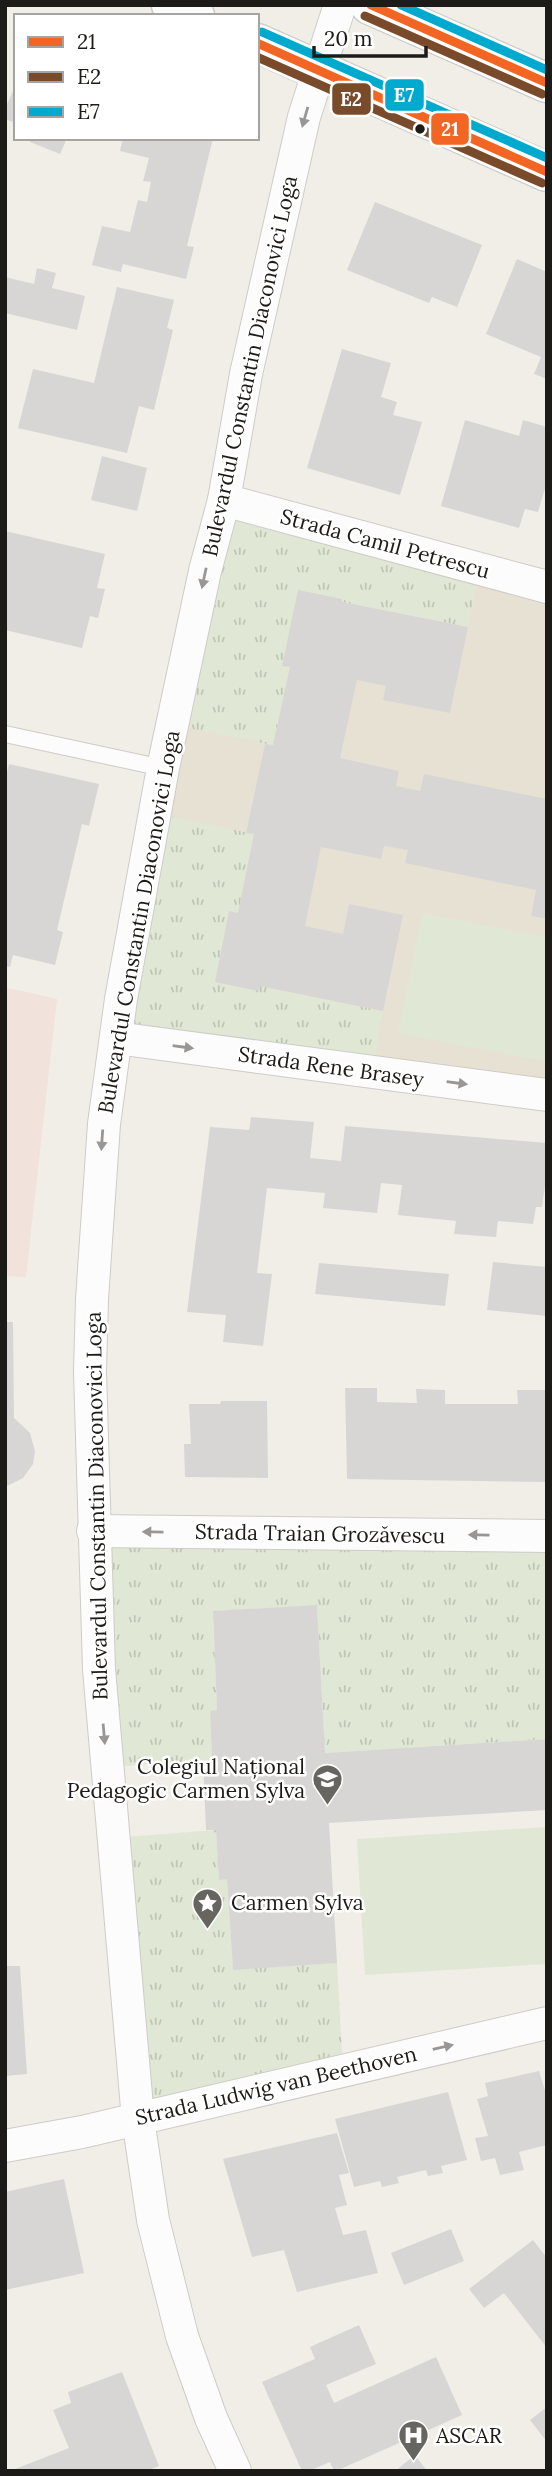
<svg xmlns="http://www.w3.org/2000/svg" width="552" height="2476" viewBox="0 0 552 2476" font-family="Lora,serif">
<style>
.built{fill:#e7e1d4}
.medical{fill:#f1e2db}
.grass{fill:url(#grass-tufts)}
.pitch{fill:#e0e7d4}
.building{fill:#d8d6d5}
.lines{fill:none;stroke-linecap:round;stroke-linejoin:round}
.service-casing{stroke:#ceccc8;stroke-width:18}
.minor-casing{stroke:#ceccc8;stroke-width:34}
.secondary-casing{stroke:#ceccc8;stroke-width:41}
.service{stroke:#fdfcfc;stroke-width:16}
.minor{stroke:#fdfcfc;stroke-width:32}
.secondary{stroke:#fdfcfc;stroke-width:38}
.bus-1-casing{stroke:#fff;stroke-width:14}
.bus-2-casing{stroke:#fff;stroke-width:14}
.bus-3-casing{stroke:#fff;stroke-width:14}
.bus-1{stroke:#f26522;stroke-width:9}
.bus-2{stroke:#7a4b2a;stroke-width:9}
.bus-3{stroke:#00a9ce;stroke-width:9}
.oneway{fill:#989795}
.bus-dot{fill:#1d1b17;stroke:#fff;stroke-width:2.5}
.labels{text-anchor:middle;stroke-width:5;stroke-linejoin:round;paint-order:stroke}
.street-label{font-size:21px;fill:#1d1b17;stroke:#fff}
.poi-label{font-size:21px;fill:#1d1b17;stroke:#fff;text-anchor:start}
.line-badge{stroke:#fff;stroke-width:2.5}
.badge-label{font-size:19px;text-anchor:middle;font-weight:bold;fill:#fff}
</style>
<defs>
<pattern id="grass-tufts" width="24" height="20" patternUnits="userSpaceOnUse" patternTransform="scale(1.75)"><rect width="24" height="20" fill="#e0e7d4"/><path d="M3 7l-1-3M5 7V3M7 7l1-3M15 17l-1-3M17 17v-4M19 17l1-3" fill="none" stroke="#c0c6b5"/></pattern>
</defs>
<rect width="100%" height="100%" fill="#f1eee8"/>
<path class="built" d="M 205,571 L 547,587 L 547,1095 L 121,999 Z"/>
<path class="medical" d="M 5,987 L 57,999 L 26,1277 L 5,1276 Z"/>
<g class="grass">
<path d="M 224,500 L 481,569 L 468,627 L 342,602 L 342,599 L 298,590 L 282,666 L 290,667 L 273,745 L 173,725 Z"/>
<path d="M 155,813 L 254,834 L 238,913 L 230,911 L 259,991 L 260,986 L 383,1011 L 373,1072 L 116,1038 Z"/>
<path d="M 93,1531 L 547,1536 L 547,1739 L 325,1753 L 317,1606 L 213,1611 L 217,1710 L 210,1711 L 212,1760 L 107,1767 Z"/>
<path d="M 216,1830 L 219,1879 L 227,1879 L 233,1969 L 337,1963 L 343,2071 L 138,2119 L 112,1838 Z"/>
</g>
<g class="pitch">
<path d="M 422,913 L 547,937 L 547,1062 L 398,1033 Z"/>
<path d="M 547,1827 L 547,1964 L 365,1975 L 357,1839 Z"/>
</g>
<g class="building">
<path d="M 16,84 L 16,123 L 5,119 L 5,109 Z"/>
<path d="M 31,138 L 67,138 L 60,154 L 30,142 Z"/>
<path d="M 123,138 L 213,138 L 187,246 L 194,247 L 186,279 L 123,264 L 121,272 L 92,265 L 102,226 L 130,232 L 138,200 L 147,202 L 151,182 L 143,181 L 149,158 L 120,151 Z"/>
<path d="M 375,202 L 482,245 L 457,307 L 432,297 L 429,303 L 347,270 Z"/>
<path d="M 517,259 L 547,272 L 547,379 L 534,374 L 541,357 L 486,334 Z"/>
<path d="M 37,268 L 56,273 L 52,288 L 85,296 L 77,330 L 5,313 L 5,277 L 34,284 Z"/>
<path d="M 117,287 L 174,300 L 167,328 L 173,330 L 154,410 L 139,406 L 127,453 L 18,428 L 33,369 L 94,383 Z"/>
<path d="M 342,349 L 391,363 L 381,397 L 397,402 L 393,415 L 422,422 L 400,495 L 307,468 Z"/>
<path d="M 465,420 L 519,436 L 523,420 L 547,427 L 547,482 L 538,512 L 525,509 L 519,528 L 441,506 Z"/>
<path d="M 102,456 L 147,468 L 137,511 L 91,500 Z"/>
<path d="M 5,531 L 105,554 L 97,588 L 105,589 L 98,618 L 90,616 L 82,648 L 5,630 Z"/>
<path d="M 298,590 L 342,599 L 342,602 L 468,627 L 450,713 L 383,700 L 386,686 L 357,680 L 340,758 L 399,771 L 396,786 L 420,791 L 424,774 L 547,799 L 547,919 L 531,916 L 536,890 L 405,863 L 408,850 L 384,846 L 381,859 L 321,847 L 305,926 L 343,934 L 349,904 L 403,915 L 383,1011 L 260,986 L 259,991 L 215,982 L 229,911 L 238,913 L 254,834 L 246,833 L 265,744 L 273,745 L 290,667 L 282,666 Z"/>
<path d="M 9,764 L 99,784 L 89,826 L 82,824 L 57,930 L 63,932 L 55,965 L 13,955 L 10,967 L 5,966 L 5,780 Z"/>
<path d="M 251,1117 L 314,1122 L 310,1158 L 341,1161 L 345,1126 L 547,1143 L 547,1172 L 542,1207 L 536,1207 L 533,1224 L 498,1221 L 496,1237 L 454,1234 L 456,1221 L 398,1215 L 402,1185 L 381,1183 L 377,1213 L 323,1208 L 325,1193 L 267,1188 L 257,1273 L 272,1274 L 263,1346 L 223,1342 L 226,1315 L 187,1312 L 210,1127 L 249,1130 Z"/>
<path d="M 493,1262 L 547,1267 L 547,1316 L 487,1310 Z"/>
<path d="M 319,1263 L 449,1274 L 445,1306 L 315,1294 Z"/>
<path d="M 5,1322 L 13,1322 L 14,1418 L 30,1433 L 35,1451 L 33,1464 L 23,1478 L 5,1487 Z"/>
<path d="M 345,1388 L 377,1388 L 377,1402 L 417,1403 L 416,1389 L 445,1390 L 445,1404 L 518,1404 L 517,1390 L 547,1390 L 547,1482 L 347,1479 Z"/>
<path d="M 221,1401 L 267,1401 L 268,1478 L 185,1477 L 184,1444 L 191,1444 L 189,1404 L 220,1404 Z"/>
<path d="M 317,1605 L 325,1753 L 547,1739 L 547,1810 L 329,1823 L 337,1963 L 233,1970 L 227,1879 L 219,1880 L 216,1830 L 206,1830 L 203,1761 L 212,1760 L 210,1711 L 217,1710 L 213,1611 Z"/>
<path d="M 5,1966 L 20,1966 L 27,2074 L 5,2076 Z"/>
<path d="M 539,2071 L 547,2097 L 547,2145 L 519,2152 L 524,2170 L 500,2175 L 495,2158 L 481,2161 L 475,2138 L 488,2136 L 477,2099 L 488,2096 L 485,2083 Z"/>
<path d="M 448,2092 L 467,2160 L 441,2166 L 443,2173 L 428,2176 L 426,2170 L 397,2177 L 399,2183 L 382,2187 L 380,2181 L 354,2187 L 335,2119 Z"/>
<path d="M 337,2133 L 349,2173 L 339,2175 L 347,2205 L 335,2208 L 343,2235 L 366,2230 L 378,2273 L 297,2292 L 284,2250 L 252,2257 L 223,2159 Z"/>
<path d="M 64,2179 L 84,2273 L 5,2290 L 5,2192 Z"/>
<path d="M 451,2229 L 464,2261 L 404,2285 L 391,2253 Z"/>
<path d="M 533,2240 L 547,2258 L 547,2348 L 504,2293 L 484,2308 L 469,2289 Z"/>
<path d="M 359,2325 L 376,2364 L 326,2385 L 334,2403 L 436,2357 L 462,2415 L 336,2471 L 334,2471 L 330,2462 L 309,2471 L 302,2471 L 262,2382 L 315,2359 L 310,2347 Z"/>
<path d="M 122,2372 L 159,2466 L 146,2471 L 10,2471 L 69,2448 L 53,2410 L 71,2403 L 68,2392 Z"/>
<path d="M 547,2407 L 547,2442 L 530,2420 Z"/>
<path d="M 415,2455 L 427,2471 L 395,2471 Z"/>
</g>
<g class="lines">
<defs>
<path id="service" d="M 5,734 L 163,768"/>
<g id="minor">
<path d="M 224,500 L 547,587"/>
<path d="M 116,1038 L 547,1095"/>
<path d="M 93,1531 L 547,1536"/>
<path d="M 5,2146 L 82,2132 L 547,2023"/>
<path d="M 235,2471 L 211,2418 L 182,2336 L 153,2220 L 138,2119 L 99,1669 L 90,1371 L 92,1299 L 104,1124 L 121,999 L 163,768 L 205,571 L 224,500 L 246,374 L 304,117 L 340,5"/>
</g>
<g id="secondary">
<path d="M 171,5 L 195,16"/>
<path d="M 370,5 L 547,83"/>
<path d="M 257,43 L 547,172"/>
</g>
</defs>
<use href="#service" class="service-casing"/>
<use href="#minor" class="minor-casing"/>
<use href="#secondary" class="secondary-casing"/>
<use href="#service" class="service"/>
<use href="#minor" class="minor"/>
<use href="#secondary" class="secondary"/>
<defs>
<g id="bus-1">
<path d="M 371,5 L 547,83"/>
<path d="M 257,43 L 547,172"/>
</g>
<g id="bus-2">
<path d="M 365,16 L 542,94"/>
<path d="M 257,57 L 542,183"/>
</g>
<g id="bus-3">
<path d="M 401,5 L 547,70"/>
<path d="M 262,32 L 547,158"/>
</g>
</defs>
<use href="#bus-1" class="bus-1-casing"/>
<use href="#bus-2" class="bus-2-casing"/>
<use href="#bus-3" class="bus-3-casing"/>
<use href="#bus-1" class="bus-1"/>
<use href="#bus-2" class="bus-2"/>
<use href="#bus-3" class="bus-3"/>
</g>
<defs><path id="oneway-solid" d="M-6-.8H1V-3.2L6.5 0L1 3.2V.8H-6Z" transform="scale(1.75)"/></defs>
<g class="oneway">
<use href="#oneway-solid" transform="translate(305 117) rotate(106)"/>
<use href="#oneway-solid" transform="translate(204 578) rotate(102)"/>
<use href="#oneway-solid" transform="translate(183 1047) rotate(8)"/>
<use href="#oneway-solid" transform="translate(457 1083) rotate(8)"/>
<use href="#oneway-solid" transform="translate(102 1140) rotate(94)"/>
<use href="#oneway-solid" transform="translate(153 1532) rotate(-179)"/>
<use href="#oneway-solid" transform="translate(479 1535) rotate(-179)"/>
<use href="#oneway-solid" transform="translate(104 1734) rotate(85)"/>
<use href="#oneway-solid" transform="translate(443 2047) rotate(-13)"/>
</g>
<defs>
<symbol id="school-pin" viewBox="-11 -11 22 30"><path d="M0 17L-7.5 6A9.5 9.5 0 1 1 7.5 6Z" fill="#676560" stroke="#fff"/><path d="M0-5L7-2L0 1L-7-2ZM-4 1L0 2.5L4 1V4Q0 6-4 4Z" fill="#fff"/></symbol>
<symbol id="sight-pin" viewBox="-11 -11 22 30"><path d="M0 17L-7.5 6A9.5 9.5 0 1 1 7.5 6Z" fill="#676560" stroke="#fff"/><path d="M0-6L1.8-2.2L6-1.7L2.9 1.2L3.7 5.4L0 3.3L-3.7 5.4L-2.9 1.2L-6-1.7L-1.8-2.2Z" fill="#fff"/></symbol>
<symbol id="hospital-pin" viewBox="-11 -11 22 30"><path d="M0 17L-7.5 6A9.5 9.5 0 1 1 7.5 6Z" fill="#676560" stroke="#fff"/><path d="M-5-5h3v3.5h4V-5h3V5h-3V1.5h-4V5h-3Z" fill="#fff"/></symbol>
</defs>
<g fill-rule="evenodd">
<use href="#school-pin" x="310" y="1762" width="35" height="47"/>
<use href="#sight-pin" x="190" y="1886" width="35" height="47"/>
<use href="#hospital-pin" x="396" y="2418" width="35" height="47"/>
</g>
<circle class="bus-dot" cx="420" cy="129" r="6"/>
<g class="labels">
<g class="street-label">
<text transform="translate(250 366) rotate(-78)" y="7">Bulevardul Constantin Diaconovici Loga</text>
<text transform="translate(385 544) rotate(15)" y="7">Strada Camil Petrescu</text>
<text transform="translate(139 922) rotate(-80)" y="7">Bulevardul Constantin Diaconovici Loga</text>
<text transform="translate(331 1067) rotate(8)" y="7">Strada Rene Brasey</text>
<text transform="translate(97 1506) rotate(-91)" y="7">Bulevardul Constantin Diaconovici Loga</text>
<text transform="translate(320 1534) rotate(1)" y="7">Strada Traian Grozăvescu</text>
<text transform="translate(276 2086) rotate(-13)" y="7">Strada Ludwig van Beethoven</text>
</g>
<g class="poi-label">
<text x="305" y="1774" text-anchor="end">Colegiul Național<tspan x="305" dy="24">Pedagogic Carmen Sylva</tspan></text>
<text x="231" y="1910">Carmen Sylva</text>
<text x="436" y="2443">ASCAR</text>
</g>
</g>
<g class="line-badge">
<rect x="384" y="78" width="41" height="34" rx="7" fill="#00a9ce"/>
<rect x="331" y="82" width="41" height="34" rx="7" fill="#7a4b2a"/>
<rect x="430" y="112" width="40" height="34" rx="7" fill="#f26522"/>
</g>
<g class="badge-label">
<text x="404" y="102">E7</text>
<text x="351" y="106">E2</text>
<text x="450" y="136">21</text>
</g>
<rect width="552" height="2476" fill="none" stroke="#1d1b17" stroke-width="14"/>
<rect x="14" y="14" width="245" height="126" fill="#ffffff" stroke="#a5a4a2" stroke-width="2"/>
<rect x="28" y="37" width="35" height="10" fill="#f26522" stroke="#a5a4a2" stroke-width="2"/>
<text x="77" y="49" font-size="21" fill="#1d1b17">21</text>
<rect x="28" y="72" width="35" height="10" fill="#7a4b2a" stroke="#a5a4a2" stroke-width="2"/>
<text x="77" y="84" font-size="21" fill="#1d1b17">E2</text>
<rect x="28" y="107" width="35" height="10" fill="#00a9ce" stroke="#a5a4a2" stroke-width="2"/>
<text x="77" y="119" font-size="21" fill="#1d1b17">E7</text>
<path d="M314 46v10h112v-10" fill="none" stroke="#1d1b17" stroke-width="3.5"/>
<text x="324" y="46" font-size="21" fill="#1d1b17" stroke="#ffffff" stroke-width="5" paint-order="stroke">20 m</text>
</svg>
